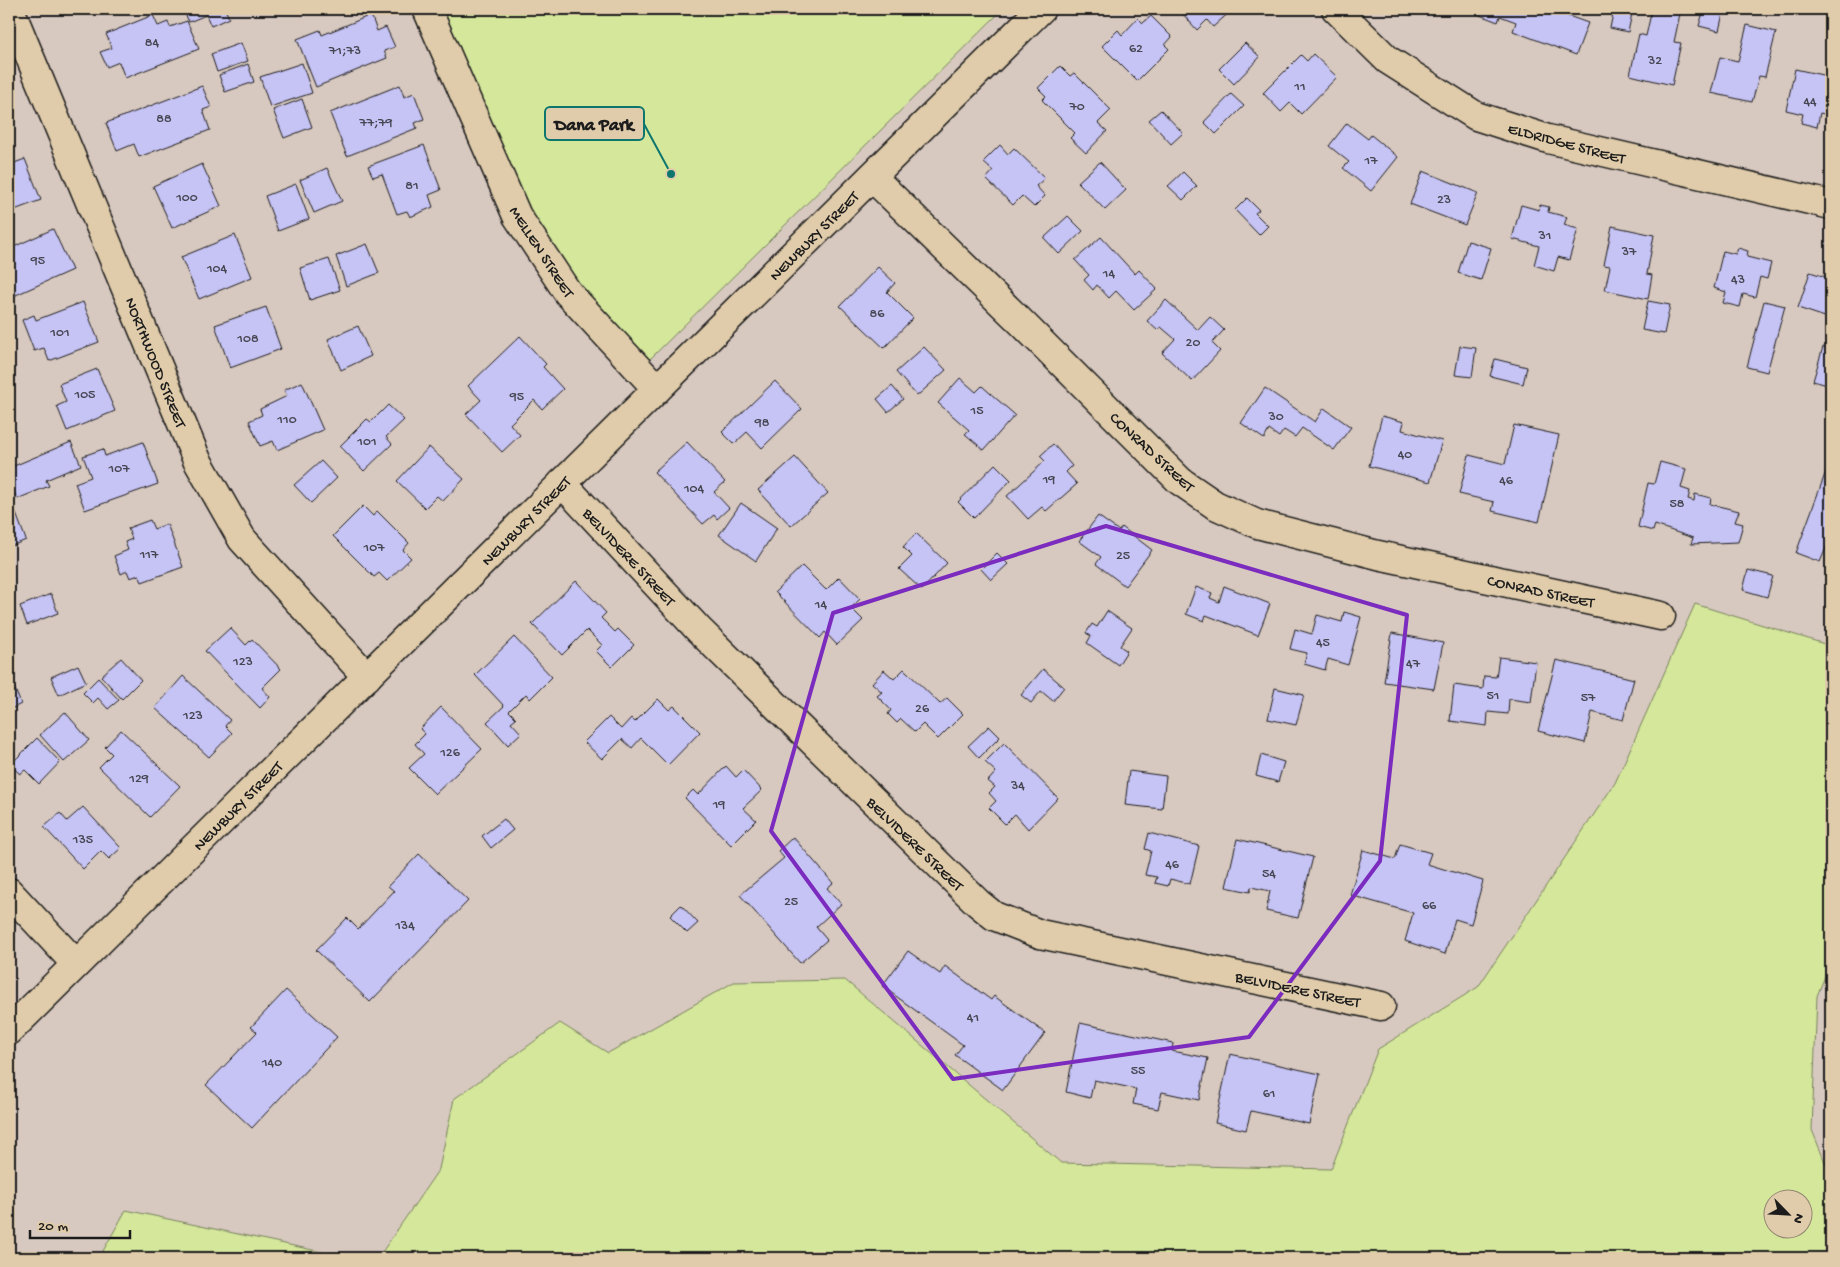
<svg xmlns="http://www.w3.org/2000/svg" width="1840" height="1267" viewBox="0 0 1840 1267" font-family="'Gochi Hand',sans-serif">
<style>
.green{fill:#d4e79b;stroke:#78825c;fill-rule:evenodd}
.building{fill:#c6c3f5;stroke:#1c1c1c}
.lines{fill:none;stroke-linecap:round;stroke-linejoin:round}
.street-casing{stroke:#1c1c1c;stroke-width:31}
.secondary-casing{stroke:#1c1c1c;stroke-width:31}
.street{stroke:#e0ccaa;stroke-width:28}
.secondary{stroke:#e0ccaa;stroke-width:28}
.marked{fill:none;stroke:#7b2cbf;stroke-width:4;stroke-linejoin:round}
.labels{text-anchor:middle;stroke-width:4;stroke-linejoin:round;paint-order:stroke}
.number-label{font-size:14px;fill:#464652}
.street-label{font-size:16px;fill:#1c1c1c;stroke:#e0ccaa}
.leader{fill:none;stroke:#0f766e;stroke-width:2}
.callout-dot{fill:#0f766e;stroke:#e0ccaa;stroke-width:2}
.callout{fill:#e0ccaa;stroke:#0f766e;stroke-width:2}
.callout-label{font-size:18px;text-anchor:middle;font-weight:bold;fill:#1c1c1c}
</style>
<rect width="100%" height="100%" fill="#d8c9c0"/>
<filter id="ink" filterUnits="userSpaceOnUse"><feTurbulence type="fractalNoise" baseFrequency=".02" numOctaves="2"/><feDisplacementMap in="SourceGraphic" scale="10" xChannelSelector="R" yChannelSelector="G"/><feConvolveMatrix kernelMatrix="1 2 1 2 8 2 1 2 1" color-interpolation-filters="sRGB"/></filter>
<g filter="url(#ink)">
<g class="green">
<path d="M 424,9 L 1003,9 L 644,365 L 563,282 Z"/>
<path d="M 1695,604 L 1831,646 L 1831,961 L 1817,996 L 1812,1130 L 1831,1177 L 1831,1258 L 378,1258 L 439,1169 L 454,1099 L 560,1023 L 608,1053 L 734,982 L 845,980 L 1061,1163 L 1331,1169 L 1378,1049 L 1478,987 L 1615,783 ZM 1772,1200 L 1802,1200 L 1802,1230 L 1772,1230 Z"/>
<path d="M 126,1210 L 350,1258 L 99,1258 Z"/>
</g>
<g class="building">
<path d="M 183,9 L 225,9 L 229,18 L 211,26 L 206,15 L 189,22 Z"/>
<path d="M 1185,9 L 1233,9 L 1213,27 L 1207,20 L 1197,30 L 1182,13 Z"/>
<path d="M 1479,9 L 1549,9 L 1588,23 L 1576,55 L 1513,31 L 1516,22 L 1500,16 L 1498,22 L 1477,14 Z"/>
<path d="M 1614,9 L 1633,9 L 1628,32 L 1610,28 Z"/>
<path d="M 1652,9 L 1681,9 L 1674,42 L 1681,43 L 1672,85 L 1630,75 L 1639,34 L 1646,36 Z"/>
<path d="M 1704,9 L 1724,9 L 1719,31 L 1699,26 Z"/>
<path d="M 153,15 L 158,26 L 168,22 L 170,27 L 187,21 L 199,49 L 125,78 L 119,62 L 107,67 L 100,52 L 112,48 L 106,34 Z"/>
<path d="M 371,15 L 377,31 L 386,27 L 395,47 L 384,51 L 387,58 L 316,87 L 297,39 L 320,30 L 322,35 Z"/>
<path d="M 1151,16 L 1172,37 L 1165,45 L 1169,49 L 1137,81 L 1102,46 L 1118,30 L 1122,35 L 1138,18 L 1143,23 Z"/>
<path d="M 1747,25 L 1776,32 L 1765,77 L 1759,76 L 1752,102 L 1711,93 L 1720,57 L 1738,61 Z"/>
<path d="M 241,43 L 248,61 L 217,72 L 211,54 Z"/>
<path d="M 1245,43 L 1260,57 L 1234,84 L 1219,69 Z"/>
<path d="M 1313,54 L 1337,77 L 1301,114 L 1290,103 L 1281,112 L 1263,93 L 1301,55 L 1307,61 Z"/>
<path d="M 302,63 L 312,93 L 270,107 L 260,77 Z"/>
<path d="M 248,64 L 254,82 L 225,92 L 219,75 Z"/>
<path d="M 1060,66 L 1070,76 L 1074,73 L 1111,110 L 1098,123 L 1107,131 L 1086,153 L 1070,138 L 1075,133 L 1042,100 L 1046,96 L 1038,88 Z"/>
<path d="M 1795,69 L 1827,76 L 1824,89 L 1831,90 L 1831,121 L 1831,116 L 1820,113 L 1817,127 L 1801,123 L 1803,114 L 1786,110 Z"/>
<path d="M 400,85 L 404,97 L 414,93 L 424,119 L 415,123 L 417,128 L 347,156 L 330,113 Z"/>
<path d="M 202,86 L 211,107 L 203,110 L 210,130 L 139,157 L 134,144 L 117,151 L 106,123 Z"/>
<path d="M 1231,94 L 1244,106 L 1216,134 L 1204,122 Z"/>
<path d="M 302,99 L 312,127 L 284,138 L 273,110 Z"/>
<path d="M 1161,110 L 1183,133 L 1171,144 L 1149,120 Z"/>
<path d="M 1347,123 L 1368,139 L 1371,135 L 1398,157 L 1371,191 L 1343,168 L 1349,162 L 1329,146 Z"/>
<path d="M 424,145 L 441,190 L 429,195 L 433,207 L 410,217 L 407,211 L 397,214 L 382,174 L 373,177 L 368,166 Z"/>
<path d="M 1000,145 L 1008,154 L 1014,148 L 1045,178 L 1036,186 L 1045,196 L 1034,207 L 1022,196 L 1013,205 L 986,179 L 993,171 L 983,162 Z"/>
<path d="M 25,159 L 41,200 L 9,212 L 9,165 Z"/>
<path d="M 1100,162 L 1126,190 L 1105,210 L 1078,182 Z"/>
<path d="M 202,164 L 221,206 L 172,228 L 153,186 Z"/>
<path d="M 327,168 L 342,201 L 314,213 L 300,180 Z"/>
<path d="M 1423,171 L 1478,193 L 1465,225 L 1410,204 Z"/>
<path d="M 1183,172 L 1197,186 L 1183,200 L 1168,186 Z"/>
<path d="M 296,184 L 309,219 L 278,231 L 265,196 Z"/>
<path d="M 1247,198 L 1259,210 L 1255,213 L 1268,226 L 1259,235 L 1235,210 Z"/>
<path d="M 1521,205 L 1539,210 L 1540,205 L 1549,207 L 1548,212 L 1567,217 L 1564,225 L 1578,229 L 1569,260 L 1558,257 L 1554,271 L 1534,265 L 1539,246 L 1512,239 Z"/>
<path d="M 1068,216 L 1083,231 L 1059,254 L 1044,238 Z"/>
<path d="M 1612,226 L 1654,235 L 1647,274 L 1652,275 L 1648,299 L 1605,290 L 1610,266 L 1604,265 Z"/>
<path d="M 53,229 L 72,270 L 9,298 L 9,249 Z"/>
<path d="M 235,235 L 252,277 L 199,299 L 181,257 Z"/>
<path d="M 1101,237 L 1135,274 L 1139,270 L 1157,289 L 1134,310 L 1116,291 L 1109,298 L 1097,285 L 1093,290 L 1084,280 L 1089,275 L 1075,260 Z"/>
<path d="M 1468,241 L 1491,248 L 1481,280 L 1458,273 Z"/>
<path d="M 367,244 L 379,273 L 346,286 L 336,256 Z"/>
<path d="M 1738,248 L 1748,251 L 1747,257 L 1771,263 L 1767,279 L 1760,277 L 1755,297 L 1743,294 L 1740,307 L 1723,303 L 1726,292 L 1714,288 L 1723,251 L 1736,254 Z"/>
<path d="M 329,259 L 340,290 L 310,300 L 300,268 Z"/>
<path d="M 878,267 L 895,283 L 887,292 L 913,318 L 884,348 L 840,306 Z"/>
<path d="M 1810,272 L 1829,278 L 1831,272 L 1831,319 L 1798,308 Z"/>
<path d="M 1166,300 L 1198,330 L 1210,317 L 1224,330 L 1212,343 L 1220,351 L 1192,381 L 1162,353 L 1175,339 L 1161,327 L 1157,330 L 1147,321 Z"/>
<path d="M 1648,301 L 1670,305 L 1664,334 L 1642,330 Z"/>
<path d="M 1764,301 L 1785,306 L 1767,372 L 1747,367 Z"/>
<path d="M 83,302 L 99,342 L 49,361 L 44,348 L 34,351 L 22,320 L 34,315 L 36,320 Z"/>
<path d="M 266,307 L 281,349 L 230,368 L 215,325 Z"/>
<path d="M 358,326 L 371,356 L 341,370 L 328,339 Z"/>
<path d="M 520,336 L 546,364 L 543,367 L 563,389 L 542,409 L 534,400 L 510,424 L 520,435 L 502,452 L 466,414 L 481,400 L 468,386 Z"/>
<path d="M 1460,346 L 1476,348 L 1472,377 L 1455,375 Z"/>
<path d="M 924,347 L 946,370 L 917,396 L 896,372 Z"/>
<path d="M 1823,347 L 1831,350 L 1831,386 L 1813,381 Z"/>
<path d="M 1495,359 L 1527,367 L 1523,384 L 1490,376 Z"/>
<path d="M 97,369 L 115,411 L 67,431 L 57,406 L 66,402 L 59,384 Z"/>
<path d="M 960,378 L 976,392 L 982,386 L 1015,415 L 984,450 L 965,434 L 969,430 L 938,403 Z"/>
<path d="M 775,381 L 802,409 L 762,448 L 747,432 L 734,444 L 722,432 Z"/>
<path d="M 302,382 L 323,430 L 277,450 L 273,441 L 260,446 L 249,421 L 262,415 L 260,409 L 287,396 L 284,390 Z"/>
<path d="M 892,386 L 903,399 L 888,412 L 877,399 Z"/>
<path d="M 1265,388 L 1315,422 L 1324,408 L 1351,427 L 1334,450 L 1302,428 L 1295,437 L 1284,430 L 1279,437 L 1269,430 L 1264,439 L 1241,423 Z"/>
<path d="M 388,405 L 404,420 L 386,437 L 392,444 L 364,471 L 340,446 L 367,419 L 371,422 Z"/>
<path d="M 1382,416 L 1404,422 L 1402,430 L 1442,441 L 1430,482 L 1369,466 Z"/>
<path d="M 1514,425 L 1559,435 L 1539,522 L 1492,511 L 1494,502 L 1459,494 L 1469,455 L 1505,464 Z"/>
<path d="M 71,442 L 81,465 L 46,480 L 49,486 L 17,499 L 9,479 L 9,468 Z"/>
<path d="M 143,442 L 158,484 L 85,510 L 75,483 L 91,477 L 83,456 L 103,449 L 105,456 Z"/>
<path d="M 687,442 L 725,482 L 714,492 L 729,508 L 717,519 L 714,515 L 703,524 L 654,472 Z"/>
<path d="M 1053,444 L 1072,466 L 1066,472 L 1077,484 L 1046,511 L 1042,507 L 1028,519 L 1007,496 L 1045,461 L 1040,456 Z"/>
<path d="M 429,447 L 464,479 L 443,501 L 437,496 L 425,508 L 397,481 Z"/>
<path d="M 795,457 L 828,493 L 791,526 L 758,490 Z"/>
<path d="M 1831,458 L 1831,540 L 1830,539 L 1820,562 L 1796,553 Z"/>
<path d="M 321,461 L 337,478 L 311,503 L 294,485 Z"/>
<path d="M 1660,462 L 1686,469 L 1681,488 L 1690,491 L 1688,499 L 1694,501 L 1695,494 L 1711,498 L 1710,504 L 1739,511 L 1735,522 L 1743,524 L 1738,542 L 1691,544 L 1693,538 L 1655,525 L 1653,531 L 1638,527 L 1648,483 L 1654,484 Z"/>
<path d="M 995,464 L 1011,480 L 974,518 L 958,502 Z"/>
<path d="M 741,503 L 777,528 L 756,561 L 719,535 Z"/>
<path d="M 363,506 L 373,516 L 377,511 L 409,543 L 403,550 L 411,558 L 387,581 L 379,573 L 374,577 L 333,536 Z"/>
<path d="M 14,508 L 26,540 L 9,547 L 9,510 Z"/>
<path d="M 1098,516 L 1119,531 L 1122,527 L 1152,550 L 1125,586 L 1096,564 L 1101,557 L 1079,541 Z"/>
<path d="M 150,520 L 154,529 L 167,524 L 183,567 L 142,582 L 139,575 L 130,578 L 127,571 L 121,574 L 114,556 L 128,550 L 125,542 L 132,539 L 128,528 Z"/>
<path d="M 916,533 L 947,563 L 922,590 L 899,569 L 912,556 L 903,547 Z"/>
<path d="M 997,553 L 1008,564 L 991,580 L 981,569 Z"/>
<path d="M 802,566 L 826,590 L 839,577 L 860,599 L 851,608 L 863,620 L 837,645 L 825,632 L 820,638 L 775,592 Z"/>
<path d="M 1748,570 L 1773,576 L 1767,597 L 1743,590 Z"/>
<path d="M 576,581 L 606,613 L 601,618 L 615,632 L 618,629 L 634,645 L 612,667 L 596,651 L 602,645 L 587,630 L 562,655 L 532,624 Z"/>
<path d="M 1224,586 L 1270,604 L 1258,635 L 1206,615 L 1204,621 L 1186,614 L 1196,587 L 1212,593 L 1210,598 L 1219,602 Z"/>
<path d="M 51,594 L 58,613 L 27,625 L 20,606 Z"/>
<path d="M 1107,611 L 1132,628 L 1120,646 L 1127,651 L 1118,665 L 1087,643 L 1091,636 L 1086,633 L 1092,624 L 1097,627 Z"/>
<path d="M 1344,612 L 1361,617 L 1348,665 L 1328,659 L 1325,670 L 1304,664 L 1307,653 L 1290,649 L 1295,629 L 1312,634 L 1317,615 L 1342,622 Z"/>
<path d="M 230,628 L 246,645 L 252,639 L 281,669 L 262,688 L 270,697 L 260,708 L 205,651 Z"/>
<path d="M 1392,633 L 1443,643 L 1434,689 L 1384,682 Z"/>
<path d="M 514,637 L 552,677 L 530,699 L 526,694 L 509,711 L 516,718 L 511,722 L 521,733 L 508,745 L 487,722 L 504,706 L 475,675 Z"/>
<path d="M 1499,657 L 1536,662 L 1531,702 L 1509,699 L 1508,714 L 1488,712 L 1487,726 L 1450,721 L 1454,685 L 1483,689 L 1484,676 L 1496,677 Z"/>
<path d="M 121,658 L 141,680 L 122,699 L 101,676 Z"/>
<path d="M 1556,660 L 1634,679 L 1623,720 L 1592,712 L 1585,743 L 1538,731 Z"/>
<path d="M 78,665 L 86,682 L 59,695 L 51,677 Z"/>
<path d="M 904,669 L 940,704 L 947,698 L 963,714 L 938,739 L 923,724 L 915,732 L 901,719 L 897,723 L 888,714 L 891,710 L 877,696 L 882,692 L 872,683 L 884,670 L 894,679 Z"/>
<path d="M 1043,669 L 1064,687 L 1053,701 L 1041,691 L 1031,703 L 1021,695 Z"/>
<path d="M 183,676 L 230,720 L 225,726 L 232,733 L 209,757 L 155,708 Z"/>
<path d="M 98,678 L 119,700 L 108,709 L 98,698 L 93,703 L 83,693 Z"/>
<path d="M 12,682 L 21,704 L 9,710 L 9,684 Z"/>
<path d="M 1275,688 L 1304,695 L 1296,725 L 1268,719 Z"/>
<path d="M 658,699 L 669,710 L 674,706 L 700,732 L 668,765 L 641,738 L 632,748 L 622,739 L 602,759 L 584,742 L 609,717 L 621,729 L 631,718 L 635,722 Z"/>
<path d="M 441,707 L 482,749 L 435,794 L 409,768 L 424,754 L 415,744 L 425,734 L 420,729 Z"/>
<path d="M 65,712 L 89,740 L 64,762 L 40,735 Z"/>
<path d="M 989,726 L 1000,737 L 979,758 L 968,746 Z"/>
<path d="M 121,730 L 180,786 L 150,817 L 99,767 L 112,754 L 105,747 Z"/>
<path d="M 37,738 L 60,762 L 39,784 L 25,770 L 20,774 L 10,765 Z"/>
<path d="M 1004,743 L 1058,798 L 1028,829 L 1015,814 L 1005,824 L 989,808 L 996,801 L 989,793 L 995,787 L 988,781 L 996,772 L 985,762 Z"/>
<path d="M 1261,755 L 1284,762 L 1278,782 L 1256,776 Z"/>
<path d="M 726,766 L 736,777 L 743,770 L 762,790 L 743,808 L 756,820 L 731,845 L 685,798 L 693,790 L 698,795 Z"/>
<path d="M 1129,771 L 1166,776 L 1162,809 L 1125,805 Z"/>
<path d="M 83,807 L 121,848 L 109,859 L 101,851 L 83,869 L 44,827 L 60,813 L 67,821 Z"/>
<path d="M 504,819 L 513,830 L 491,848 L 482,836 Z"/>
<path d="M 1149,833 L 1199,846 L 1190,884 L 1170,879 L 1168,886 L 1155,883 L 1157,877 L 1145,875 L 1151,851 L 1145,849 Z"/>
<path d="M 793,837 L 833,883 L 827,888 L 841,904 L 816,927 L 827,940 L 800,963 L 740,895 L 784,858 L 778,851 Z"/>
<path d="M 1237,839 L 1313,857 L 1298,918 L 1266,911 L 1270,891 L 1251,887 L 1250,892 L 1226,887 Z"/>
<path d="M 1400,844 L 1431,853 L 1427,864 L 1483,881 L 1471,924 L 1455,919 L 1445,954 L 1405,941 L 1413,913 L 1350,895 L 1363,850 L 1395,859 Z"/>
<path d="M 419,854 L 468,901 L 370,1002 L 316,950 L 347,918 L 358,929 L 394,891 L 388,886 Z"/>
<path d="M 681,905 L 698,923 L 687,933 L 670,916 Z"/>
<path d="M 908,951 L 940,974 L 945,966 L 991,1000 L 994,996 L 1045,1033 L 1003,1090 L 955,1055 L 963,1045 L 882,986 Z"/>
<path d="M 286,990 L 337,1037 L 252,1128 L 206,1085 L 257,1032 L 251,1027 Z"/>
<path d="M 1080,1023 L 1173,1043 L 1172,1051 L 1208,1058 L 1199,1100 L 1162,1092 L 1158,1109 L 1133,1104 L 1136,1089 L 1094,1080 L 1090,1098 L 1066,1092 Z"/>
<path d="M 1230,1054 L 1320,1074 L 1309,1124 L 1251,1111 L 1246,1130 L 1215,1123 Z"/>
</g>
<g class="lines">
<defs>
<g id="street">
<path d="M 10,9 L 197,460 L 242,539 L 367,677"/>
<path d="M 427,9 L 517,216 L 568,293 L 657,389"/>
<path d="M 1336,9 L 1388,60 L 1476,116 L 1548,139 L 1831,205"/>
<path d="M 872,177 L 1022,323 L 1180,481 L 1215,505 L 1257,524 L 1378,555 L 1661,616"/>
<path d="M 562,483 L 699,630 L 978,903 L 994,916 L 1040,934 L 1381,1006"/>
<path d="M 9,892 L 76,964"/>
</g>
<path id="secondary" d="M 9,1031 L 1041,9"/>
</defs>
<use href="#street" class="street-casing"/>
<use href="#secondary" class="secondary-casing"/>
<use href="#street" class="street"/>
<use href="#secondary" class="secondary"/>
</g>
</g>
<path class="marked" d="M 1106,526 L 1407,615 L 1380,861 L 1249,1037 L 953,1079 L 771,831 L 833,613 Z"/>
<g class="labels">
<g class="number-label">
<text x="152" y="46">84</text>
<text x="1136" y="52">62</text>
<text x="345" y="54">71;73</text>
<text x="1655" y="64">32</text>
<text x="1300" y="90">11</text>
<text x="1810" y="105">44</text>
<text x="1077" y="110">70</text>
<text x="164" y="122">88</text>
<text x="376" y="126">77;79</text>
<text x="1371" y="164">17</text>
<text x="412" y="189">81</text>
<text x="187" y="201">100</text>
<text x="1444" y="203">23</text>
<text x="1545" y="239">31</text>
<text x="1629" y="255">37</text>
<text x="38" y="264">95</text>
<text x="217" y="272">104</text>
<text x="1109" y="277">14</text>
<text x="1738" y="283">43</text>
<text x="877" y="317">86</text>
<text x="60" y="336">101</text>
<text x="248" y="342">108</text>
<text x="1193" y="346">20</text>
<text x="85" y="398">105</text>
<text x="517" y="400">95</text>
<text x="977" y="414">15</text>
<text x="1276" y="420">30</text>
<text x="287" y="423">110</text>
<text x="762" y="426">98</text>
<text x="367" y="445">101</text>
<text x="1405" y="458">40</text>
<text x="119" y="472">107</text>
<text x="1049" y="483">19</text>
<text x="1506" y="484">46</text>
<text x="694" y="492">104</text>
<text x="1677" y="507">58</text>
<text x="374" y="551">107</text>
<text x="149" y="558">117</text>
<text x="1123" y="559">25</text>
<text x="821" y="608">14</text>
<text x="1323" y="646">45</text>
<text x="243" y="665">123</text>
<text x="1413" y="667">47</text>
<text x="1493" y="699">51</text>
<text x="1588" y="701">57</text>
<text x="922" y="712">26</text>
<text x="193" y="719">123</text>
<text x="450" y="756">126</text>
<text x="139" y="782">129</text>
<text x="1018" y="789">34</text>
<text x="719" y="808">19</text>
<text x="83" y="843">135</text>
<text x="1172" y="868">46</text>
<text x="1269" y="877">54</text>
<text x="791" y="905">25</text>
<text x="1429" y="909">66</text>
<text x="405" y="929">134</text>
<text x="973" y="1021">41</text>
<text x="272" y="1066">140</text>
<text x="1138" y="1074">55</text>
<text x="1269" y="1097">61</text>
</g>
<g class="street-label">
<text transform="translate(1567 142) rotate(15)" y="6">ELDRIDGE STREET</text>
<text transform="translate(813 235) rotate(-45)" y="6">NEWBURY STREET</text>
<text transform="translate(543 251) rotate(57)" y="6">MELLEN STREET</text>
<text transform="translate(157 362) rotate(68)" y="6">NORTHWOOD STREET</text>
<text transform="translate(1153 451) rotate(43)" y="6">CONRAD STREET</text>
<text transform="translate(525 520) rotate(-45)" y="6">NEWBURY STREET</text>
<text transform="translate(630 556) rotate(47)" y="6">BELVIDERE STREET</text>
<text transform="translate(1541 590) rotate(12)" y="6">CONRAD STREET</text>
<text transform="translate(237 805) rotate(-45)" y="6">NEWBURY STREET</text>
<text transform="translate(916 843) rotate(44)" y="6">BELVIDERE STREET</text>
<text transform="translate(1298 988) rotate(12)" y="6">BELVIDERE STREET</text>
</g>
</g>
<path class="leader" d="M671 174L644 124"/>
<circle class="callout-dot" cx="671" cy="174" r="5"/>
<rect class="callout" x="545" y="107" width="99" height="33" rx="5"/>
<g class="callout-label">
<text x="594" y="130">Dana Park</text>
</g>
<rect width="1840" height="1267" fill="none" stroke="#e0ccaa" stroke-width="30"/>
<rect x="15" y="15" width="1810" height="1237" fill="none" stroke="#1c1c1c" stroke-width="2" filter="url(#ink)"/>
<g transform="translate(1788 1214) rotate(114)"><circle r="24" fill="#e0ccaa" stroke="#928671"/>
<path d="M0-4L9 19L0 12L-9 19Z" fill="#1c1c1c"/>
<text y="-8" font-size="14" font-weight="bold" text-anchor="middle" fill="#1c1c1c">N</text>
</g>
<path d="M30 1230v8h100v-8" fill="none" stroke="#1c1c1c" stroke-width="2.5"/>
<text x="38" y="1230" font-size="15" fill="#1c1c1c" stroke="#e0ccaa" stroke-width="4" paint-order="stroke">20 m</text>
</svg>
